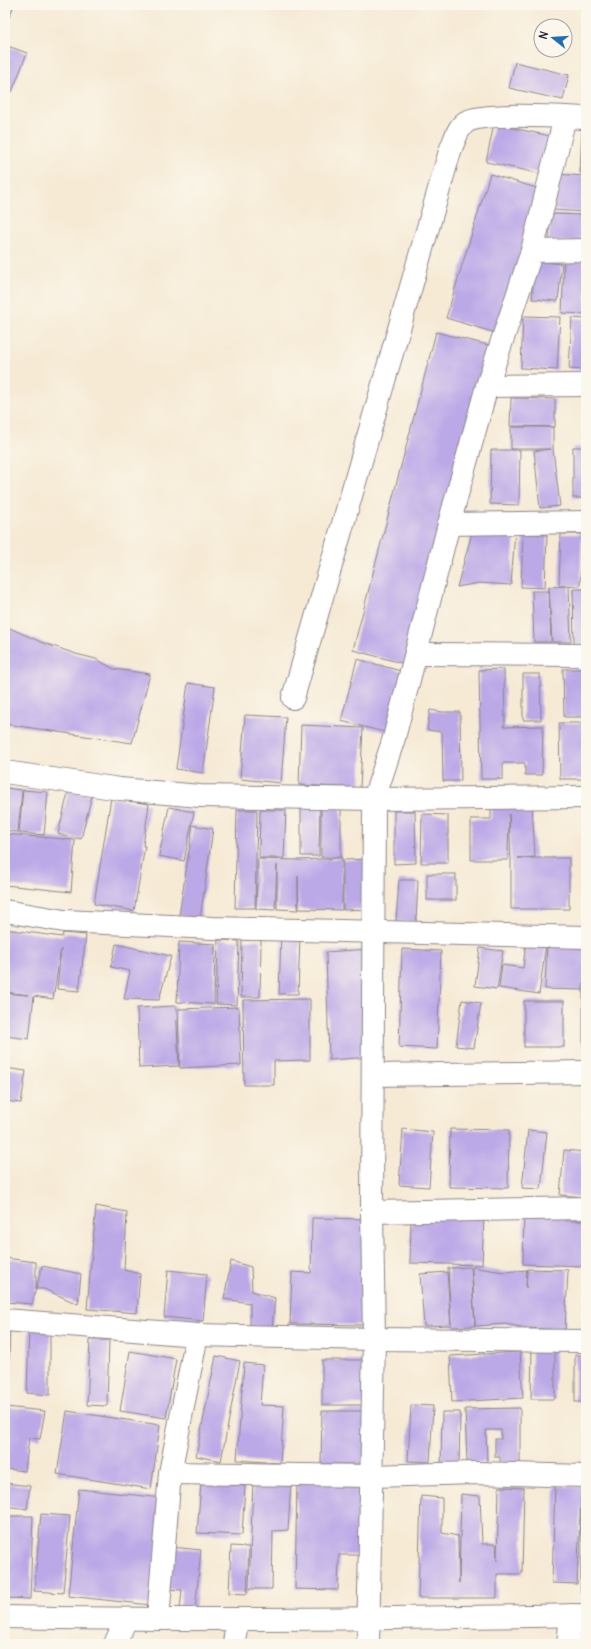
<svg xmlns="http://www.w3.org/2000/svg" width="591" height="1649" viewBox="0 0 591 1649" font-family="Delius,sans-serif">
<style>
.building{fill:#bba8e7}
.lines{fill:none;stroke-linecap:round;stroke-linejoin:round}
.minor-casing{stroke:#8c8688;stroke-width:24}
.minor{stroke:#fff;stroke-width:22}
</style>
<rect width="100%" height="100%" fill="#fbf7ec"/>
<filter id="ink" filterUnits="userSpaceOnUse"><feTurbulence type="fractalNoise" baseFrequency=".025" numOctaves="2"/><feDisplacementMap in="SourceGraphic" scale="8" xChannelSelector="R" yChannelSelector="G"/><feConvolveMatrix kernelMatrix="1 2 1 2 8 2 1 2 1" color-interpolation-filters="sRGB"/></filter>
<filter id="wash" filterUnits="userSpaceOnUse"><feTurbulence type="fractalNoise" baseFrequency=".012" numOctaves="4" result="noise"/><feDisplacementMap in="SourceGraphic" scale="16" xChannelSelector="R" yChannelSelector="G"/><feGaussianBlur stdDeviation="0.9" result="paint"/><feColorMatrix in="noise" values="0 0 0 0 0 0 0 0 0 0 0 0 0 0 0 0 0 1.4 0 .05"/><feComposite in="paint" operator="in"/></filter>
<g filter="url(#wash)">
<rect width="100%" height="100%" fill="#f6ead5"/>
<g id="blocks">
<g class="building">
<path d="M 5,5 L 14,5 L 5,28 Z"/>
<path d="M 5,45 L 27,53 L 12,92 L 5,90 Z"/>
<path d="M 515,62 L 569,75 L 563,100 L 509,88 Z"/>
<path d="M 494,124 L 550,136 L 542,174 L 486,162 Z"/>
<path d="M 582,126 L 586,126 L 586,174 L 580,173 Z"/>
<path d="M 490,174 L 543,190 L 499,334 L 446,318 Z"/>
<path d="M 555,174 L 586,176 L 586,212 L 553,210 Z"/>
<path d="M 550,214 L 586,215 L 586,242 L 549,241 Z"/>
<path d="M 564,260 L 586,261 L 586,314 L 562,313 Z"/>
<path d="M 535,261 L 562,264 L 558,301 L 532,299 Z"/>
<path d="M 523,316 L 560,317 L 557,370 L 521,368 Z"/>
<path d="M 572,318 L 586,319 L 586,370 L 569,369 Z"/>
<path d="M 436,332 L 492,346 L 409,665 L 353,650 Z"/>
<path d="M 511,398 L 555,399 L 555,427 L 510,426 Z"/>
<path d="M 511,427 L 553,427 L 553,449 L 560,506 L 540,508 L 534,451 L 551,449 L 511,449 Z"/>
<rect x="573" y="447" width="13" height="51"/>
<path d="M 491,450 L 520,450 L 519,505 L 490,504 Z"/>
<path d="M 515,531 L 511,585 L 479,583 L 457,587 L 472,533 Z"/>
<path d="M 523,534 L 547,535 L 545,588 L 521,587 Z"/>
<path d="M 561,534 L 582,534 L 580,586 L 559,585 Z"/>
<path d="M 569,586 L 571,642 L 552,642 L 549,587 Z"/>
<path d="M 573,589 L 586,589 L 586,644 L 574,645 Z"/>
<path d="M 532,591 L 549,591 L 551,642 L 534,642 Z"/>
<path d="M 5,626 L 41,642 L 76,654 L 96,659 L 114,669 L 150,674 L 132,743 L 5,724 Z"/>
<path d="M 357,659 L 408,673 L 392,734 L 341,721 Z"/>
<path d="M 504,669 L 505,725 L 503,725 L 503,727 L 543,726 L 542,775 L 525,775 L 525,763 L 503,763 L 503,779 L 481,779 L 479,670 Z"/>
<path d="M 563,669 L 584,669 L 584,717 L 564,717 Z"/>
<path d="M 523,674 L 540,674 L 541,720 L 523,720 Z"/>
<path d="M 188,683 L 215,687 L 203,773 L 176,769 Z"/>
<path d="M 430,710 L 442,712 L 460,712 L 461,781 L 443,781 L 442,732 L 427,730 Z"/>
<path d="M 245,715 L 286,717 L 281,783 L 240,779 Z"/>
<path d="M 559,723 L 586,723 L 585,779 L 560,779 Z"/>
<path d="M 301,725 L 363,728 L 360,788 L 299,785 Z"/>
<path d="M 5,788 L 22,790 L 18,832 L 5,831 Z"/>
<path d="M 69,789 L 92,795 L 81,839 L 58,834 Z"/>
<path d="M 23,790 L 48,792 L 44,835 L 19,833 Z"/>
<path d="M 111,798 L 149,804 L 143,846 L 145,846 L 134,911 L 94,904 Z"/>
<path d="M 532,804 L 535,857 L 518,858 L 569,858 L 569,909 L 511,909 L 511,858 L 509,814 L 508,860 L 471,860 L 471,819 L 491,819 L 491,806 Z"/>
<path d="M 169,807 L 194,812 L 184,861 L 159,856 Z"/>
<path d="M 301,807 L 320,807 L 319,856 L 301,856 Z"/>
<rect x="321" y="807" width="20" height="50"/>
<path d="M 237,810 L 257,810 L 255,908 L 235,908 Z"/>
<path d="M 260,810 L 286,810 L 284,858 L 259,858 Z"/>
<path d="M 394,811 L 415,811 L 416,863 L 394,864 Z"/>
<path d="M 422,814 L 448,815 L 448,863 L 421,863 Z"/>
<path d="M 193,825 L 213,829 L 200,919 L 179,916 Z"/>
<path d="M 5,834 L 75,840 L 71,892 L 5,885 Z"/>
<path d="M 342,858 L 342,910 L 299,909 L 298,876 L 298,910 L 277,909 L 277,865 L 275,910 L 256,909 L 258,859 L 299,860 Z"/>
<path d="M 372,859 L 373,909 L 343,910 L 343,860 Z"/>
<rect x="427" y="874" width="29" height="26"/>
<path d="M 399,880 L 418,880 L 416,922 L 396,921 Z"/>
<path d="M 5,929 L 62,937 L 63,933 L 86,935 L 79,991 L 57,989 L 61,949 L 53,999 L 34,996 L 29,1039 L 5,1036 L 5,993 L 28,995 L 5,992 Z"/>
<path d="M 281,934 L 300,935 L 298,994 L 279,994 Z"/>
<path d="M 218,940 L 239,941 L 237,1005 L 216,1004 Z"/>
<path d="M 242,940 L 261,940 L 260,997 L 241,997 Z"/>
<path d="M 179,942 L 215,944 L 214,1004 L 177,1002 Z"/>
<path d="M 526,942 L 546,945 L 539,994 L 499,988 L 502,965 L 523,968 Z"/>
<path d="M 116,944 L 171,956 L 159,1000 L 124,999 L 130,971 L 111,967 Z"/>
<path d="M 547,944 L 585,946 L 583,990 L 545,989 Z"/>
<path d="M 480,948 L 503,951 L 497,989 L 475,986 Z"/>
<path d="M 369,949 L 371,1057 L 329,1060 L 326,952 Z"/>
<path d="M 402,949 L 441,951 L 437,1049 L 399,1047 Z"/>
<rect x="583" y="991" width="3" height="55"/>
<path d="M 310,999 L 310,1060 L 274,1061 L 274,1085 L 244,1085 L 243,1000 Z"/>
<path d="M 462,1000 L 481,1003 L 474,1048 L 456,1046 Z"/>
<rect x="524" y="1001" width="40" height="46"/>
<path d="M 176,1006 L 179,1066 L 139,1068 L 137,1008 Z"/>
<path d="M 239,1007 L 241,1065 L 180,1068 L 178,1009 Z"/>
<path d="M 5,1068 L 26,1071 L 21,1103 L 5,1101 Z"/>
<path d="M 403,1129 L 433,1132 L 429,1187 L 399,1185 Z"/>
<path d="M 450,1129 L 509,1130 L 508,1188 L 449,1187 Z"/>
<path d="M 528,1130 L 547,1132 L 541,1189 L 522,1188 Z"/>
<path d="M 564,1150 L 586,1152 L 585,1197 L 560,1195 Z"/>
<path d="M 96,1206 L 127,1212 L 124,1270 L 140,1274 L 137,1313 L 87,1309 Z"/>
<path d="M 524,1212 L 566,1213 L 565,1221 L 586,1221 L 586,1266 L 523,1264 Z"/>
<path d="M 484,1215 L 482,1265 L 410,1263 L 411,1219 Z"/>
<path d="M 312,1218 L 369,1219 L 367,1325 L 290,1324 L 292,1272 L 311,1273 Z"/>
<path d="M 5,1258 L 36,1262 L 36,1289 L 32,1304 L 5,1302 Z"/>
<path d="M 231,1261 L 251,1267 L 252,1291 L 275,1298 L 272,1330 L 250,1327 L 250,1303 L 224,1299 Z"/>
<path d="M 42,1266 L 81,1274 L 78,1304 L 44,1289 L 36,1289 Z"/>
<path d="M 471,1267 L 475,1326 L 451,1327 L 448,1268 Z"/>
<path d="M 472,1267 L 503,1272 L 527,1270 L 526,1288 L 527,1269 L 568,1270 L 565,1330 L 525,1328 L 505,1324 L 475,1326 Z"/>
<path d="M 168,1270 L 207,1274 L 203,1321 L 164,1317 Z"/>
<path d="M 447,1272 L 451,1325 L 424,1326 L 420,1274 Z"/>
<path d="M 5,1327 L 10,1327 L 8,1394 L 5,1394 Z"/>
<path d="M 29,1327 L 50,1331 L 50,1395 L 27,1393 Z"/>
<path d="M 90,1340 L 109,1340 L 107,1406 L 87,1405 Z"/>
<path d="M 532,1350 L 555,1350 L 555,1399 L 531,1399 Z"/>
<path d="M 130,1351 L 176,1359 L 166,1418 L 120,1411 Z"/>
<path d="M 520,1352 L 523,1398 L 452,1402 L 450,1356 Z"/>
<rect x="575" y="1355" width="11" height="47"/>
<path d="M 216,1356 L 240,1361 L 221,1461 L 196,1456 Z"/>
<rect x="322" y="1360" width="45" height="45"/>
<path d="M 244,1363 L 263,1365 L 260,1405 L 284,1406 L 280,1463 L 237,1460 Z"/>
<path d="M 411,1405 L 433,1406 L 430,1462 L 408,1461 Z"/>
<path d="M 5,1407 L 45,1411 L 40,1439 L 29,1438 L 25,1471 L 5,1469 Z"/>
<path d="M 520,1408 L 520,1472 L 500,1472 L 500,1457 L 495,1457 L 495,1439 L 501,1439 L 501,1430 L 486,1430 L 487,1462 L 467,1463 L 465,1409 Z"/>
<path d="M 67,1411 L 160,1425 L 151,1489 L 57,1474 Z"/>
<path d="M 322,1411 L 367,1411 L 367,1464 L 321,1464 Z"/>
<path d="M 442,1412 L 460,1412 L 459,1468 L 441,1468 Z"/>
<path d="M 253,1481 L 291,1483 L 288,1530 L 273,1531 L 272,1589 L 249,1589 Z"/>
<path d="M 297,1481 L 366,1482 L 365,1555 L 339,1555 L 338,1590 L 295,1589 Z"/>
<path d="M 5,1483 L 30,1486 L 27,1509 L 5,1506 Z"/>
<path d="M 201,1483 L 245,1486 L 242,1535 L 197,1533 Z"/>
<path d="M 555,1486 L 586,1487 L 586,1593 L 581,1593 L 581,1497 L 577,1584 L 552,1583 Z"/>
<path d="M 499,1487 L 524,1488 L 522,1574 L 497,1574 L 497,1598 L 418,1598 L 421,1496 L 442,1498 L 442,1533 L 458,1536 L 459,1583 L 461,1494 L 480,1496 L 482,1544 L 496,1544 L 497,1561 Z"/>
<path d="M 79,1489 L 162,1498 L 151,1605 L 68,1596 Z"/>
<path d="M 41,1514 L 70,1516 L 63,1593 L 34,1591 Z"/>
<path d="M 5,1516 L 33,1516 L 30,1599 L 5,1598 Z"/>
<path d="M 231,1546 L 249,1547 L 247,1594 L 229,1593 Z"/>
<path d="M 171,1547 L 201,1550 L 195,1611 L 180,1609 L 182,1590 L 166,1589 Z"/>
</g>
</g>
</g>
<g filter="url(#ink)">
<use href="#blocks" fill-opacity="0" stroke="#8c8688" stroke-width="1"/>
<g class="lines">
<defs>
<g id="minor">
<path d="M 532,251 L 565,117"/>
<path d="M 487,386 L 586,385"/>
<path d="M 449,524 L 586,522"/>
<path d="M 416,654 L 586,655"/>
<path d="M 293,698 L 450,151 C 454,142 457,128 466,122 C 481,112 564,117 586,118"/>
<path d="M 5,772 L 120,789 L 200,796 L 374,799 L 586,797"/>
<path d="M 5,911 L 64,921 L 213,928 L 586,937"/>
<path d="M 373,1075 L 586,1072"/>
<path d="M 372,1212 L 586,1208"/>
<path d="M 5,1320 L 197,1335 L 170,1473 L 158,1619"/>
<path d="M 197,1335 L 374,1339 L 586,1341"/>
<path d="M 170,1473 L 371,1476 L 475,1473 L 586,1476"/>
<path d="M 5,1617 C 199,1621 392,1619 586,1615"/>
<path d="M 115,1644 L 126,1619"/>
<path d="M 234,1644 L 237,1619"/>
<path d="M 368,1644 L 374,1339 L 372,1212 L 374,799 L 394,738 L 449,524 L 487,386 L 532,251 L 586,250"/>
<path d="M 568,1644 L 571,1615"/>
</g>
</defs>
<use href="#minor" class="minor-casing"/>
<use href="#minor" class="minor"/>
</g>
</g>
<rect width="591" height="1649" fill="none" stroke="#fbf7ec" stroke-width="20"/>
<g transform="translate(553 38) rotate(287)"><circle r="19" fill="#fbf7ec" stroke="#a4a2a5"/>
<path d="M0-3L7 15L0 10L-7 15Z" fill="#1f6fb2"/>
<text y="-6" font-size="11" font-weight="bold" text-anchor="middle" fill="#22223b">N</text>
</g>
</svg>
